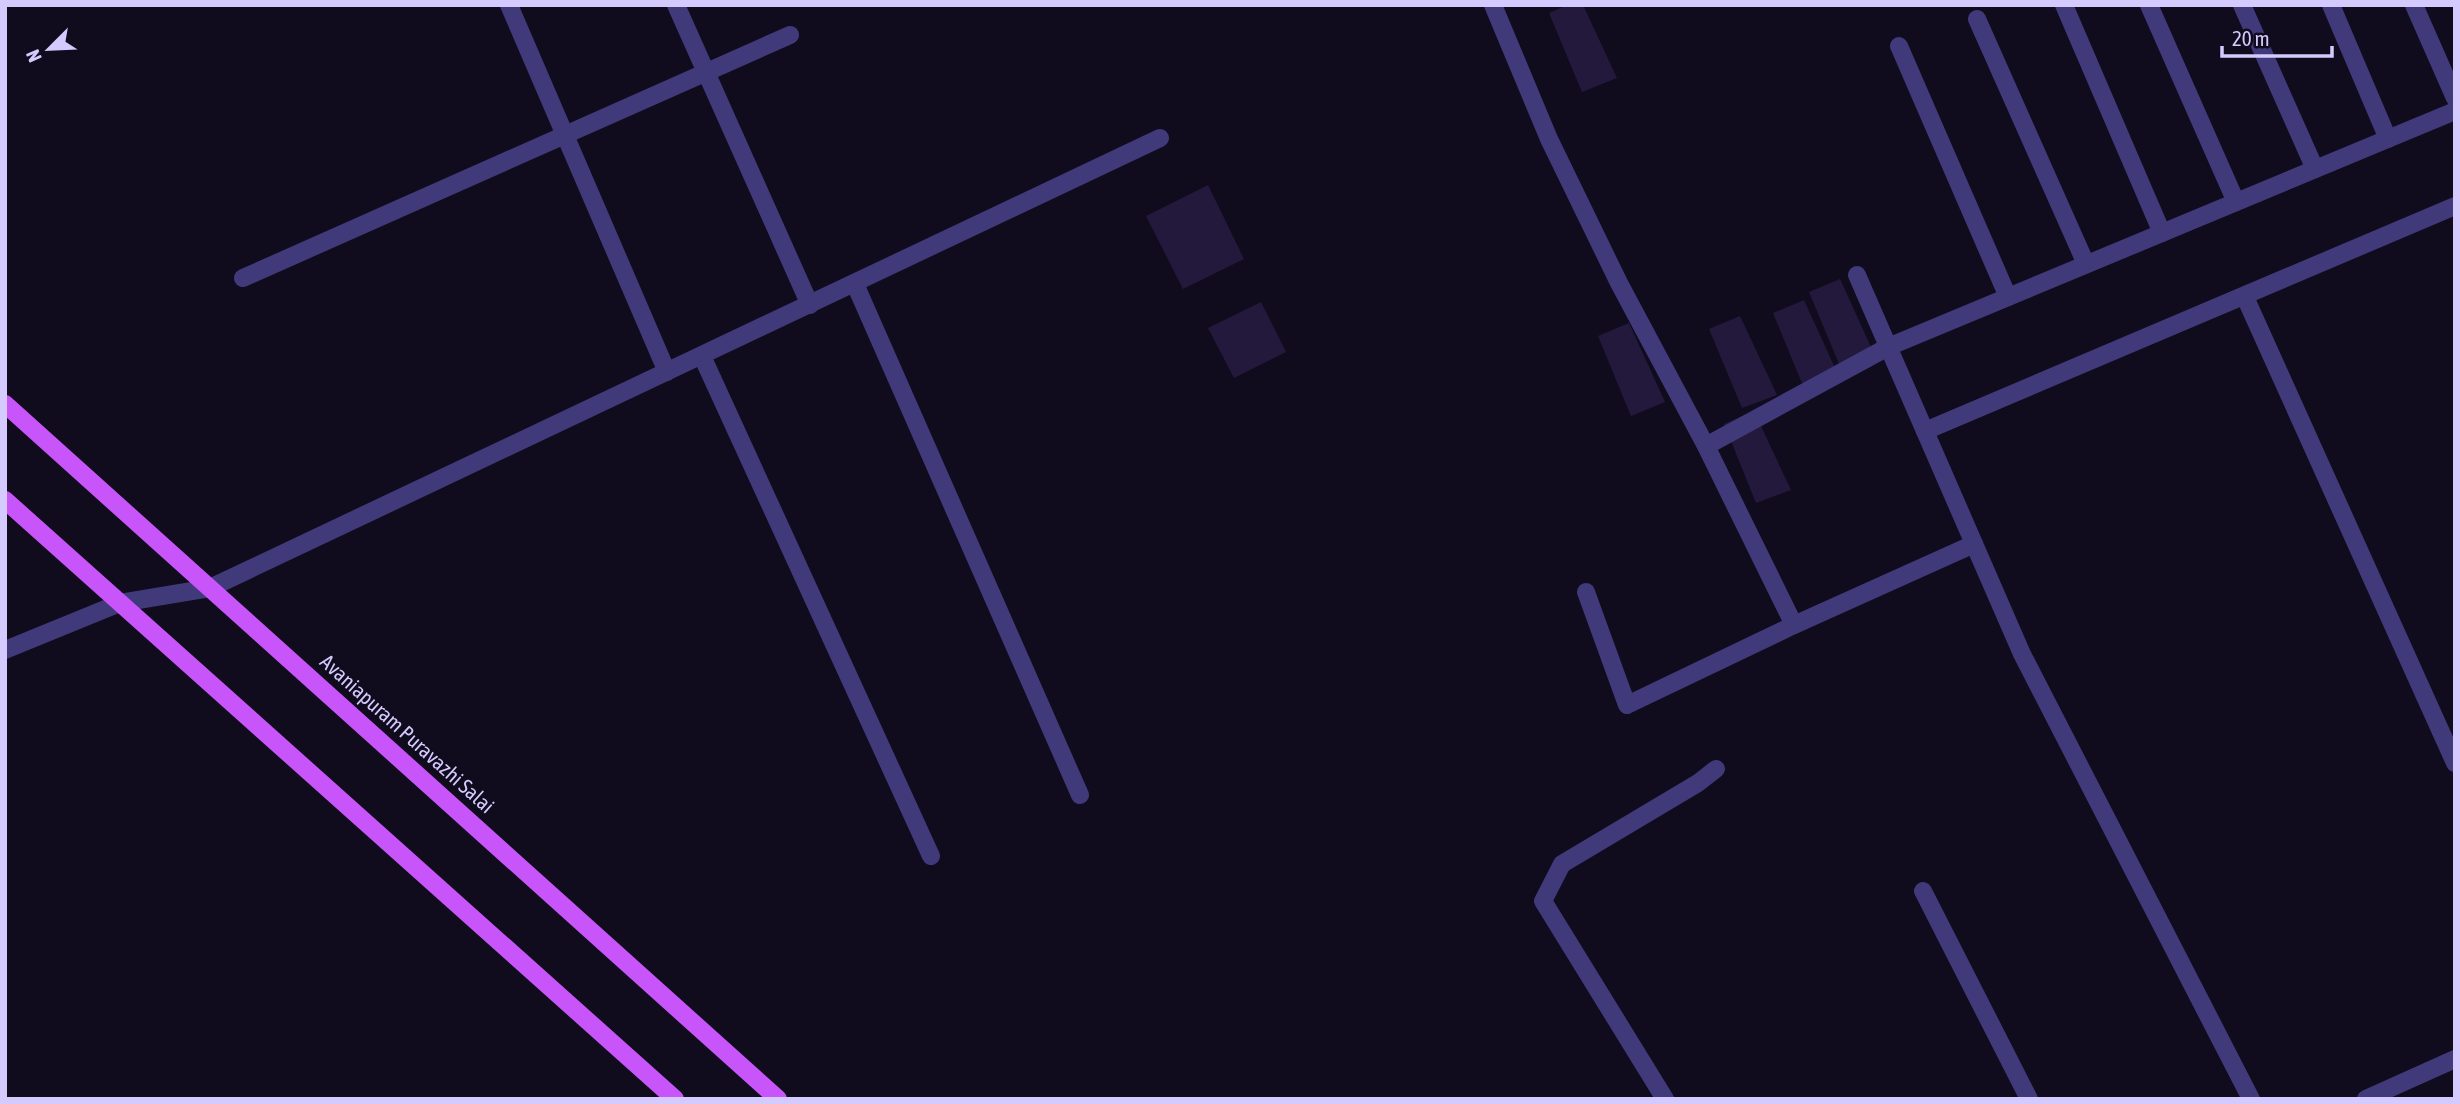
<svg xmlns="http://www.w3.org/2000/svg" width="2460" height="1104" viewBox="0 0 2460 1104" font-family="'Asap Condensed',sans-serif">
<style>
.building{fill:#23193d}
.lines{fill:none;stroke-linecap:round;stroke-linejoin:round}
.minor{stroke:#40397a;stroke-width:18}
.major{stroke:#c855f9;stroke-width:18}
.labels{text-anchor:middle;stroke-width:5;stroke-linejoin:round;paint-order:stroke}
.street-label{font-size:21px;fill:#d4cafd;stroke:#100c1d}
</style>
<rect width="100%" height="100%" fill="#100c1d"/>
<g class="building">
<path d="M 1567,5 L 1583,5 L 1617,78 L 1582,92 L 1549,13 Z"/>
<path d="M 1208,185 L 1244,259 L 1183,289 L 1146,216 Z"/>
<path d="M 1840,279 L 1876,358 L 1842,371 L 1809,292 Z"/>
<path d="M 1804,300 L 1840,379 L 1806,393 L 1773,313 Z"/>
<path d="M 1261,302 L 1286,352 L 1234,378 L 1208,328 Z"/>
<path d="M 1740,316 L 1777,395 L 1742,408 L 1709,329 Z"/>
<path d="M 1629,323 L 1665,402 L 1631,416 L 1598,336 Z"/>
<path d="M 1754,411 L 1791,490 L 1756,503 L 1724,424 Z"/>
</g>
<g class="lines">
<g class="minor">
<path d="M 509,5 L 667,372"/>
<path d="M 676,5 L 810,305"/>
<path d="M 1493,5 L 1549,139 L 1619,283 L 1706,446 L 1794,625"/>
<path d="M 2064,5 L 2162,233"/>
<path d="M 2149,5 L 2236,202"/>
<path d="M 2242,5 L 2315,169"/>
<path d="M 2331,5 L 2388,139"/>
<path d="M 2414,5 L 2455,98"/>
<path d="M 1977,19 L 2086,264"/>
<path d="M 1899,46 L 2008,297"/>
<path d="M 1857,275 L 2022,654 L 2251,1099"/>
<path d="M 243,278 L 790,35"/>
<path d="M 855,284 L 1080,795"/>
<path d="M 2245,297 L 2455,763"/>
<path d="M 702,356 L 931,856"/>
<path d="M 1925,431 L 2455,206"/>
<path d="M 1706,446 L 1888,347 L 2455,111"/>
<path d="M 1586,592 L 1627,705 L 1794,625 L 1974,544"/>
<path d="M 5,650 L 120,603 L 210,588 L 1160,138"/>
<path d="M 1923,891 L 2029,1099"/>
<path d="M 1665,1099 L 1543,901 L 1562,864 L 1698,783 L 1716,769"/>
<path d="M 2366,1099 L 2455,1059"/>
</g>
<g class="major">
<path d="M 5,404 L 778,1099"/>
<path d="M 5,500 L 675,1099"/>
</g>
</g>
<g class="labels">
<g class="street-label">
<text transform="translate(407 734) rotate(42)" y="7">Avaniapuram Puravazhi Salai</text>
</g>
</g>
<rect width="2460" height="1104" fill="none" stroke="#d4cafd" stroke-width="14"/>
<g transform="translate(49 49) rotate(246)" stroke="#100c1d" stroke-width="5" paint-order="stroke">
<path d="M0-5L12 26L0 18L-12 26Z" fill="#d4cafd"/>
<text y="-10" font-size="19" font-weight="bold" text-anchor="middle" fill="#d4cafd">N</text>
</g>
<path d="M2222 46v10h110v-10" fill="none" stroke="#d4cafd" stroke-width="3.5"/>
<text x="2232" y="46" font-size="21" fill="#d4cafd" stroke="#100c1d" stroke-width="5" paint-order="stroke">20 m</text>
</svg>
